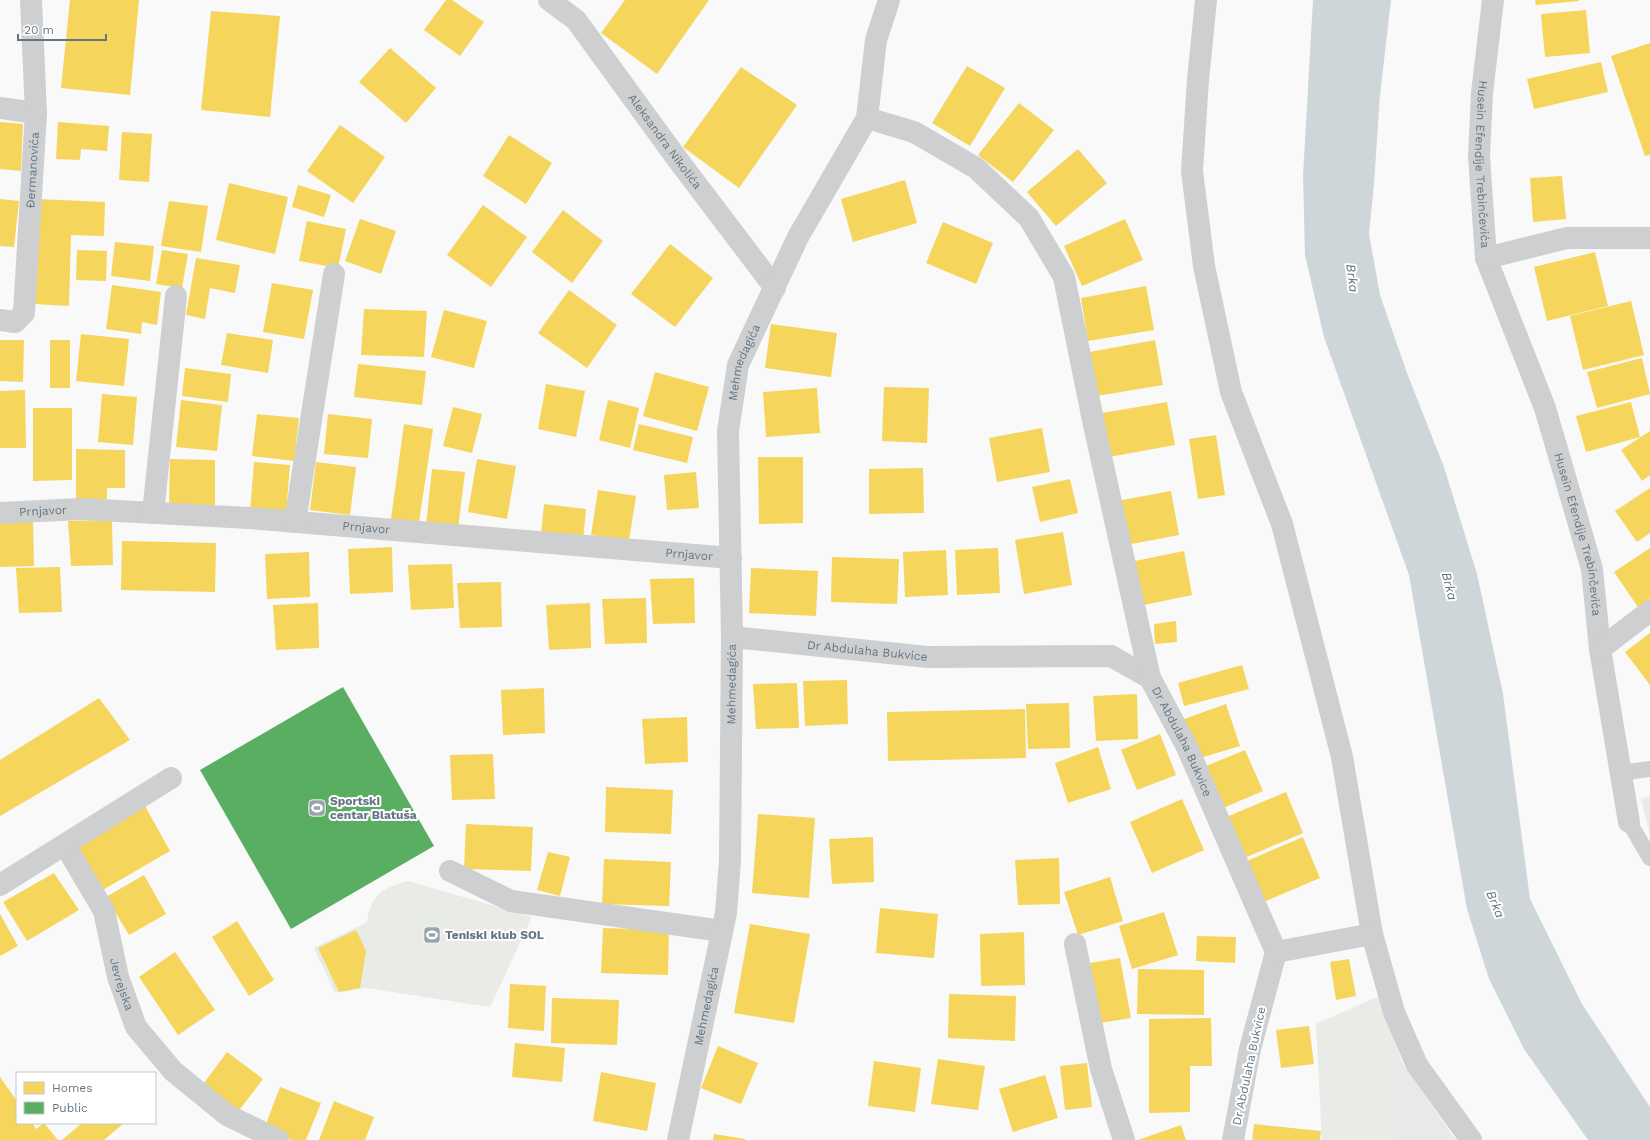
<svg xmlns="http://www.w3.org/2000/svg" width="1650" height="1140" viewBox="0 0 1650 1140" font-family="'Work Sans',sans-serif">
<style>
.built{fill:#e8e9e9}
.green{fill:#e8ebe6}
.water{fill:#ced6d9}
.homes{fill:#f6d55c}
.public{fill:#5aae61}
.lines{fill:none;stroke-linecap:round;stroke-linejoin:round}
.service{stroke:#cecfd0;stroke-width:16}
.minor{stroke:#cecfd0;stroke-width:22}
.labels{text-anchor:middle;stroke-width:4;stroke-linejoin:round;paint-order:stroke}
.street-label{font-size:12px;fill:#657683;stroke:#fff}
.poi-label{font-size:12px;font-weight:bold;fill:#657683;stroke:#fff;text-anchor:start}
.water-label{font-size:13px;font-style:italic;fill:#60757c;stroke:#fff}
</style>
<rect width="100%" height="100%" fill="#f9f9f9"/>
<path class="built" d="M 1402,1062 L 1452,1135 L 1456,1140 L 1394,1140 L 1398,1105 L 1385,1074 Z"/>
<g class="green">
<path d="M 1650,796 L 1650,836 L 1641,799 Z"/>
<path d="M 408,881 L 532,917 L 490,1007 L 366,988 L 335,993 L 314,948 L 367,922 C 371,894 383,888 408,881 Z"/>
<path d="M 1379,996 L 1402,1062 L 1385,1074 L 1398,1105 L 1394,1140 L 1322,1140 L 1316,1024 Z"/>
</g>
<path class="water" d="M 1313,0 L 1391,0 L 1380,95 L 1374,184 L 1369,234 L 1380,295 L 1407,373 L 1444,467 L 1477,574 L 1503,694 L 1530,899 L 1582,1004 L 1650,1107 L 1650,1140 L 1588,1140 L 1524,1049 L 1489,979 L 1467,909 L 1409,575 L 1324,337 L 1305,255 L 1303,176 Z"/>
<g class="homes">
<path d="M 70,0 L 139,0 L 130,95 L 61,88 Z"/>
<path d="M 446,0 L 452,0 L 484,22 L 460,56 L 424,30 Z"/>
<path d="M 625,0 L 709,0 L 657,74 L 601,33 Z"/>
<path d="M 1535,0 L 1579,0 L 1579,1 L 1536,5 Z"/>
<path d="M 1586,10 L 1590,53 L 1545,57 L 1541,14 Z"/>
<path d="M 211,11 L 280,16 L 270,117 L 201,110 Z"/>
<path d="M 1650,43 L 1650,155 L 1645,156 L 1611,56 Z"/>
<path d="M 390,48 L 436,88 L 406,123 L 359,82 Z"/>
<path d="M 1601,62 L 1608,92 L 1534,109 L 1527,79 Z"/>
<path d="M 967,66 L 1005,88 L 970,146 L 932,123 Z"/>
<path d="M 741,67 L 797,105 L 739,188 L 683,147 Z"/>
<path d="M 1019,103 L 1054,130 L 1013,182 L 978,155 Z"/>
<path d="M 0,122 L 23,124 L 21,171 L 0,169 Z"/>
<path d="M 58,122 L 109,126 L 107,151 L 81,149 L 80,160 L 56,159 Z"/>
<path d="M 340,125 L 385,157 L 353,203 L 307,171 Z"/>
<path d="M 122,132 L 152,134 L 149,182 L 119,180 Z"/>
<path d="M 509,135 L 552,163 L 526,204 L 483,176 Z"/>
<path d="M 1078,149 L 1107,183 L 1056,226 L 1027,192 Z"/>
<path d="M 1562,176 L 1566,219 L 1533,222 L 1530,178 Z"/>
<path d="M 905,180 L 917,223 L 853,242 L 841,199 Z"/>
<path d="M 229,183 L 288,197 L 275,254 L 216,240 Z"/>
<path d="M 298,185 L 331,195 L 324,217 L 292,207 Z"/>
<path d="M 0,199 L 19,201 L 14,247 L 0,246 Z"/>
<path d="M 38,199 L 105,202 L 104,236 L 71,235 L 69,306 L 34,304 Z"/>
<path d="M 169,201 L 208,206 L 201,252 L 161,246 Z"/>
<path d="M 483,205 L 527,237 L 491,287 L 447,255 Z"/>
<path d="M 563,210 L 603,241 L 572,283 L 532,252 Z"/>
<path d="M 360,219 L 396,231 L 381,274 L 345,261 Z"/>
<path d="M 1125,219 L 1143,260 L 1082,286 L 1064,246 Z"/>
<path d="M 307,221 L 346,229 L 338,268 L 299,261 Z"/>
<path d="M 943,222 L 993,243 L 976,284 L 926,263 Z"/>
<path d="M 115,242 L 154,246 L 150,281 L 111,276 Z"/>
<path d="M 670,244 L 713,278 L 675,327 L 631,294 Z"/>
<path d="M 77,250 L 107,251 L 106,281 L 76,280 Z"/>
<path d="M 162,250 L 188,254 L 182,288 L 156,284 Z"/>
<path d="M 1595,252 L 1608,306 L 1547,321 L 1534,267 Z"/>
<path d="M 196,258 L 240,265 L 235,293 L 210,288 L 205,319 L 186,315 Z"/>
<path d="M 272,283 L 313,290 L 304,339 L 263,332 Z"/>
<path d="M 112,285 L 161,292 L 157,325 L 142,322 L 141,334 L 106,329 Z"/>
<path d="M 1146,286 L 1154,330 L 1088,341 L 1081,298 Z"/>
<path d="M 569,290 L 617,325 L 587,368 L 538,333 Z"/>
<path d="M 1631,301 L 1644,355 L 1583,370 L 1570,316 Z"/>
<path d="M 364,309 L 427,311 L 424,357 L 361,355 Z"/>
<path d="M 444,310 L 487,321 L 474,368 L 431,357 Z"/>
<path d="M 771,324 L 837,333 L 831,377 L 765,368 Z"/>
<path d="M 227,333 L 273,340 L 268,373 L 221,365 Z"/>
<path d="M 81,334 L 129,339 L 124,386 L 76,381 Z"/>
<path d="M 0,340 L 24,340 L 23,382 L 0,381 Z"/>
<rect x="50" y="340" width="20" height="48"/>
<path d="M 1155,340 L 1163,385 L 1097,396 L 1090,352 Z"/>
<path d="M 1642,358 L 1650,394 L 1597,408 L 1587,372 Z"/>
<path d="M 358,364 L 426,371 L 422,405 L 354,397 Z"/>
<path d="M 185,368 L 231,374 L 228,402 L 182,396 Z"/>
<path d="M 655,372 L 709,387 L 697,431 L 643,416 Z"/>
<path d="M 546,384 L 585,391 L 576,437 L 538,429 Z"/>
<path d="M 884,387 L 929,388 L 927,443 L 882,441 Z"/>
<path d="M 817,388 L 820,433 L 766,437 L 763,392 Z"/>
<path d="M 25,390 L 26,448 L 0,448 L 0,391 Z"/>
<path d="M 102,394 L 137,397 L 133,445 L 98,442 Z"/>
<path d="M 181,400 L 222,405 L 217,451 L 176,447 Z"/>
<path d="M 608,400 L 639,408 L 630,448 L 599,440 Z"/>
<path d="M 1167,402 L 1175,445 L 1109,457 L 1102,413 Z"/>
<path d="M 1631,402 L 1640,437 L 1586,452 L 1576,416 Z"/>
<path d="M 453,407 L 482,414 L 472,453 L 443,446 Z"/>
<path d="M 33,408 L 72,408 L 72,480 L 33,481 Z"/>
<path d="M 257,414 L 299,418 L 294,461 L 252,456 Z"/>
<path d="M 328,414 L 372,419 L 368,458 L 324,454 Z"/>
<path d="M 404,424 L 433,429 L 419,522 L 391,519 Z"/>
<path d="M 639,424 L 693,437 L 687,463 L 633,450 Z"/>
<path d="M 1042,428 L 1050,472 L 997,482 L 989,438 Z"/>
<path d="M 1650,431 L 1650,475 L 1642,481 L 1621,450 Z"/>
<path d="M 1216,435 L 1225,495 L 1198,499 L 1189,439 Z"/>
<path d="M 76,449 L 125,450 L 125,488 L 107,488 L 107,499 L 76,499 Z"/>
<path d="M 758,457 L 803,457 L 803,523 L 759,524 Z"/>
<path d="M 170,459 L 215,460 L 215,507 L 169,506 Z"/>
<path d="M 477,459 L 516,466 L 507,519 L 468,512 Z"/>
<path d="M 254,462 L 290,465 L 286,515 L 250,513 Z"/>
<path d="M 316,462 L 356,467 L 350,515 L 310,510 Z"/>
<path d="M 923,468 L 924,513 L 869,514 L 869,469 Z"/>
<path d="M 432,469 L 465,472 L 458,529 L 426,525 Z"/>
<path d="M 696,472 L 699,508 L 667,510 L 664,475 Z"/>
<path d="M 1070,479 L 1078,513 L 1040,522 L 1032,487 Z"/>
<path d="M 1650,488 L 1650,533 L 1637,542 L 1615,511 Z"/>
<path d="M 598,490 L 636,496 L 629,541 L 591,535 Z"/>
<path d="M 1171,491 L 1179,535 L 1126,545 L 1117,501 Z"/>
<path d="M 544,504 L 586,509 L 583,540 L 541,535 Z"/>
<path d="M 112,520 L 113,565 L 71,566 L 68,521 Z"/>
<path d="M 33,521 L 34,566 L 0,567 L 0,522 Z"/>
<path d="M 1063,532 L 1072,585 L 1024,594 L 1015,540 Z"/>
<path d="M 122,541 L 216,543 L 215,592 L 121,590 Z"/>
<path d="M 392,547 L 393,592 L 350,594 L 348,549 Z"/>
<path d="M 998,548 L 1000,593 L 957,595 L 955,550 Z"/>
<path d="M 1650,548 L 1650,599 L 1638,607 L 1614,572 Z"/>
<path d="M 946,550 L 948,595 L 905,597 L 903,552 Z"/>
<path d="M 1184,551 L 1192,595 L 1139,606 L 1130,562 Z"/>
<path d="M 309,552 L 310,597 L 267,599 L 265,554 Z"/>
<path d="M 832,557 L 899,559 L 897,604 L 831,602 Z"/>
<path d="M 452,564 L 454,608 L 411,610 L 408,565 Z"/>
<path d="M 60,567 L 62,612 L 19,613 L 16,568 Z"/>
<path d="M 751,568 L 818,571 L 816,616 L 749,613 Z"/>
<path d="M 694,578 L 695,623 L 653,624 L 650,579 Z"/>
<path d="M 501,582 L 502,627 L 460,628 L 457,583 Z"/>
<path d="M 646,598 L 647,643 L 605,644 L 602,599 Z"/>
<path d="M 318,603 L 319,648 L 276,650 L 273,605 Z"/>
<path d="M 590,603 L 591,648 L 549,650 L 546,605 Z"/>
<path d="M 1176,621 L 1177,642 L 1155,644 L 1154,624 Z"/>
<path d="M 1650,633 L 1650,685 L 1625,652 Z"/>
<path d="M 1242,665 L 1249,689 L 1184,706 L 1178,683 Z"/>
<path d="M 847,680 L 848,724 L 805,726 L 803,681 Z"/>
<path d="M 797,683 L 799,728 L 756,729 L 753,684 Z"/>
<path d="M 544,688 L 545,733 L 503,735 L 501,690 Z"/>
<path d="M 1137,694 L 1138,739 L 1096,741 L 1093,696 Z"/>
<path d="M 99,698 L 130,740 L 0,816 L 0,760 Z"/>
<path d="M 1069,703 L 1070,748 L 1028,749 L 1026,704 Z"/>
<path d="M 1226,704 L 1240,746 L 1197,759 L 1184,719 Z"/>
<path d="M 1025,709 L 1026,758 L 888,761 L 887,712 Z"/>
<path d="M 687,717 L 688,762 L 645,764 L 642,719 Z"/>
<path d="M 1160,734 L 1176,775 L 1137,790 L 1121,750 Z"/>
<path d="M 1098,747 L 1111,789 L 1068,803 L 1055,763 Z"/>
<path d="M 1245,750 L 1263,791 L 1223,808 L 1206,766 Z"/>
<path d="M 493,754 L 495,799 L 452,800 L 450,755 Z"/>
<path d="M 606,787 L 673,790 L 671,834 L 605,832 Z"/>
<path d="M 1286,792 L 1303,833 L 1242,859 L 1224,818 Z"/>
<path d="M 1182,799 L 1204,850 L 1152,873 L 1130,822 Z"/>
<path d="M 145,806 L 170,851 L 101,891 L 75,846 Z"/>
<path d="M 758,814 L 815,818 L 809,898 L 752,893 Z"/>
<path d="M 466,824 L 533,827 L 531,871 L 464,869 Z"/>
<path d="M 873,837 L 874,882 L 832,884 L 829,839 Z"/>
<path d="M 1303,837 L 1320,878 L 1259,904 L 1242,863 Z"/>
<path d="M 548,852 L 570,857 L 560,896 L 537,890 Z"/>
<path d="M 1059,858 L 1060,904 L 1018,905 L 1015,860 Z"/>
<path d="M 604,859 L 671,862 L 669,906 L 602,904 Z"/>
<path d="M 54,873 L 79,910 L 27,941 L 3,902 Z"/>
<path d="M 144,875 L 166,914 L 129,935 L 106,897 Z"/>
<path d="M 1110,877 L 1123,921 L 1078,935 L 1064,892 Z"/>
<path d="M 880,908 L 938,914 L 934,958 L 876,953 Z"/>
<path d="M 1164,912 L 1178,955 L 1132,969 L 1119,926 Z"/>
<path d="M 0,914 L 18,946 L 0,956 Z"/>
<path d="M 237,921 L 274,980 L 249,996 L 212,937 Z"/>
<path d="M 750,924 L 810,934 L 794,1023 L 734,1013 Z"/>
<path d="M 603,928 L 669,930 L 668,975 L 601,973 Z"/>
<path d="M 356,930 L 366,951 L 360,988 L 339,992 L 318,948 Z"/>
<path d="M 1024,932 L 1025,985 L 981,986 L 980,934 Z"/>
<path d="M 1197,936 L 1236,937 L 1235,963 L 1196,961 Z"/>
<path d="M 175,952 L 215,1010 L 178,1035 L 139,977 Z"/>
<path d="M 1120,958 L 1131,1018 L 1100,1023 L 1090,963 Z"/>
<path d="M 1349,959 L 1356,996 L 1336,1000 L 1330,962 Z"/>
<path d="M 1138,969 L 1204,970 L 1204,1015 L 1137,1014 Z"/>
<path d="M 510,984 L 546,986 L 544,1031 L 508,1028 Z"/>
<path d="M 949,994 L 1016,996 L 1015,1041 L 948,1038 Z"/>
<path d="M 552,998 L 619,1000 L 617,1045 L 551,1043 Z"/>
<path d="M 1211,1018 L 1212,1066 L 1190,1066 L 1190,1112 L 1149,1113 L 1149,1019 Z"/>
<path d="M 1309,1026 L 1314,1064 L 1281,1068 L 1276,1030 Z"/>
<path d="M 515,1043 L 565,1048 L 562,1082 L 512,1077 Z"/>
<path d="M 718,1046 L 758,1063 L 741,1104 L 701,1088 Z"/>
<path d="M 227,1052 L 263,1079 L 237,1113 L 201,1087 Z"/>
<path d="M 938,1059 L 985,1066 L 978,1110 L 931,1104 Z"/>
<path d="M 874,1061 L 921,1068 L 915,1112 L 868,1106 Z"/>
<path d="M 1087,1063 L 1092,1107 L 1065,1110 L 1060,1066 Z"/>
<path d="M 601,1072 L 656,1083 L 647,1131 L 593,1121 Z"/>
<path d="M 1045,1075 L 1058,1118 L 1013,1132 L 999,1089 Z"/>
<path d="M 0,1077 L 17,1101 L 17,1123 L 32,1123 L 36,1129 L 44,1123 L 58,1140 L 0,1140 Z"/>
<path d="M 280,1087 L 321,1103 L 306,1140 L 292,1140 L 264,1129 Z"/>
<path d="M 334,1101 L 374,1117 L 365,1140 L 319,1140 Z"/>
<path d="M 82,1123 L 124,1123 L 104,1140 L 62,1140 Z"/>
<path d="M 1254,1124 L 1321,1131 L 1320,1140 L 1252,1140 Z"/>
<path d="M 1181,1125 L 1186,1140 L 1138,1140 Z"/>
<path d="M 714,1134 L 745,1139 L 745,1140 L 713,1140 Z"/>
</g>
<path class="public" d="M 343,687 L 434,846 L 291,929 L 200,770 Z"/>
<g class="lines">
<g class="service">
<path d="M 1620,773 L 1650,769"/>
<path d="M 1629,822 L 1650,858"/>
</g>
<g class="minor">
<path id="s1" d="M 549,0 L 576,20 L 678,160 L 775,288"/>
<path d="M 1206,0 L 1198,80 L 1192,171 L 1204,266 L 1231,392 L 1282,524 L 1342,757 L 1372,934 L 1394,1012 L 1417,1065 L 1471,1140"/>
<path id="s2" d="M 1493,0 L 1482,93 L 1479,156 L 1486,258 L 1545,408 L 1592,569 L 1600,649 L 1629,822"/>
<path d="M 0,108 L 36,113"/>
<path d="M 867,118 L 876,40 L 889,0"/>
<path d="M 1486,258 L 1567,238 L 1650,238"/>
<path id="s3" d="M 0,320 L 15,322 L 24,313 L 36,113 L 31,0"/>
<path id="s4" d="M 0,513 L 81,509 L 249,518 L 731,558"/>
<path d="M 153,513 L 176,296"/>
<path d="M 295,522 L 334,274"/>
<path id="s5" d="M 732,637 L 928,657 L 1111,656 L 1150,678 L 1187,747 L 1276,952 L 1250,1049 L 1233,1140"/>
<path d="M 1600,649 L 1650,611"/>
<path id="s6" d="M 65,845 L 104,911 L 118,977 L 136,1027 L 173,1071 L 227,1115 L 278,1140"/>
<path d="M 450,871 L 511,901 L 722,931"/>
<path d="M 0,885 L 171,778"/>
<path d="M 1075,944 L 1101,1069 L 1124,1140"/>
<path d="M 1276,952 L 1372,934"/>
<path id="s7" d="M 678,1140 L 726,913 L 730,860 L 732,637 L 728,431 L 738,365 L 798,237 L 867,118 L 914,132 L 976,168 L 1029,218 L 1064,277 L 1094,425 L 1150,678"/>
</g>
</g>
<defs>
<symbol id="stadium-square" viewBox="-11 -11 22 22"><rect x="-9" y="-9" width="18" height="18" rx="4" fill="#99a4ac" stroke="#fff"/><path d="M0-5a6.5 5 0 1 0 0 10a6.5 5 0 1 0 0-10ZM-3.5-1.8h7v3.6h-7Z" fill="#fff"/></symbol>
</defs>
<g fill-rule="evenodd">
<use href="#stadium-square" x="307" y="798" width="20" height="20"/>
<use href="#stadium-square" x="422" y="925" width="20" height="20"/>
</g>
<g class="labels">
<g class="street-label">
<text dy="4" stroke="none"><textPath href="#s1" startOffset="184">Aleksandra Nikolića</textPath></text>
<text dy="4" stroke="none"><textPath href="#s2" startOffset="165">Husein Efendije Trebinčevića</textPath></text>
<text dy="4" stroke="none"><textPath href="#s3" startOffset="171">Đermanovića</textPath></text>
<text dy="4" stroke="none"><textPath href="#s7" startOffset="785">Mehmedagića</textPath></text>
<text dy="4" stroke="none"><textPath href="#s4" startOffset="43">Prnjavor</textPath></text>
<text dy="4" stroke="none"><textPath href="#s4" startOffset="367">Prnjavor</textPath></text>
<text dy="4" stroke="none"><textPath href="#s2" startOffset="551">Husein Efendije Trebinčevića</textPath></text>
<text dy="4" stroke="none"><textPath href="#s4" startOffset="691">Prnjavor</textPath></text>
<text dy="4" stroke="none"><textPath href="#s5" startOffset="136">Dr Abdulaha Bukvice</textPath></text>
<text dy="4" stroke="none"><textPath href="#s7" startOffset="461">Mehmedagića</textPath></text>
<text dy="4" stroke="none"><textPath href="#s5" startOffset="496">Dr Abdulaha Bukvice</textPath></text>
<text dy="4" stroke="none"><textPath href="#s6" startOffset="152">Jevrejska</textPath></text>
<text dy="4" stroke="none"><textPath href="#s7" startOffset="137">Mehmedagića</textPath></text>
<text transform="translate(1249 1066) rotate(-78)" y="4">Dr Abdulaha Bukvice</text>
</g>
<g class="poi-label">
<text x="330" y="805">Sportski<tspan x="330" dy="14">centar Blatuša</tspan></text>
<text x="445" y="939">Teniski klub SOL</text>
</g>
<g class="water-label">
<text transform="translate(1353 278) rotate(83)" y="5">Brka</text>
<text transform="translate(1450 586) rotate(76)" y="5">Brka</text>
<text transform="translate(1496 904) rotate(68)" y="5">Brka</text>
</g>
</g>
<rect x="16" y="1072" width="140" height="52" fill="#ffffff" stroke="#c1c8cd"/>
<rect x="24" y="1082" width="20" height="12" fill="#f6d55c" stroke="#c1c8cd"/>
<text x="52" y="1092" font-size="12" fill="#657683">Homes</text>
<rect x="24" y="1102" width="20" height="12" fill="#5aae61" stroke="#c1c8cd"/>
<text x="52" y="1112" font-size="12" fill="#657683">Public</text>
<path d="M18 34v6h88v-6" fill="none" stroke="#657683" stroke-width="2"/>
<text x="24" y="34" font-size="12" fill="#657683" stroke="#ffffff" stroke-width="3" paint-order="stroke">20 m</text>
</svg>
